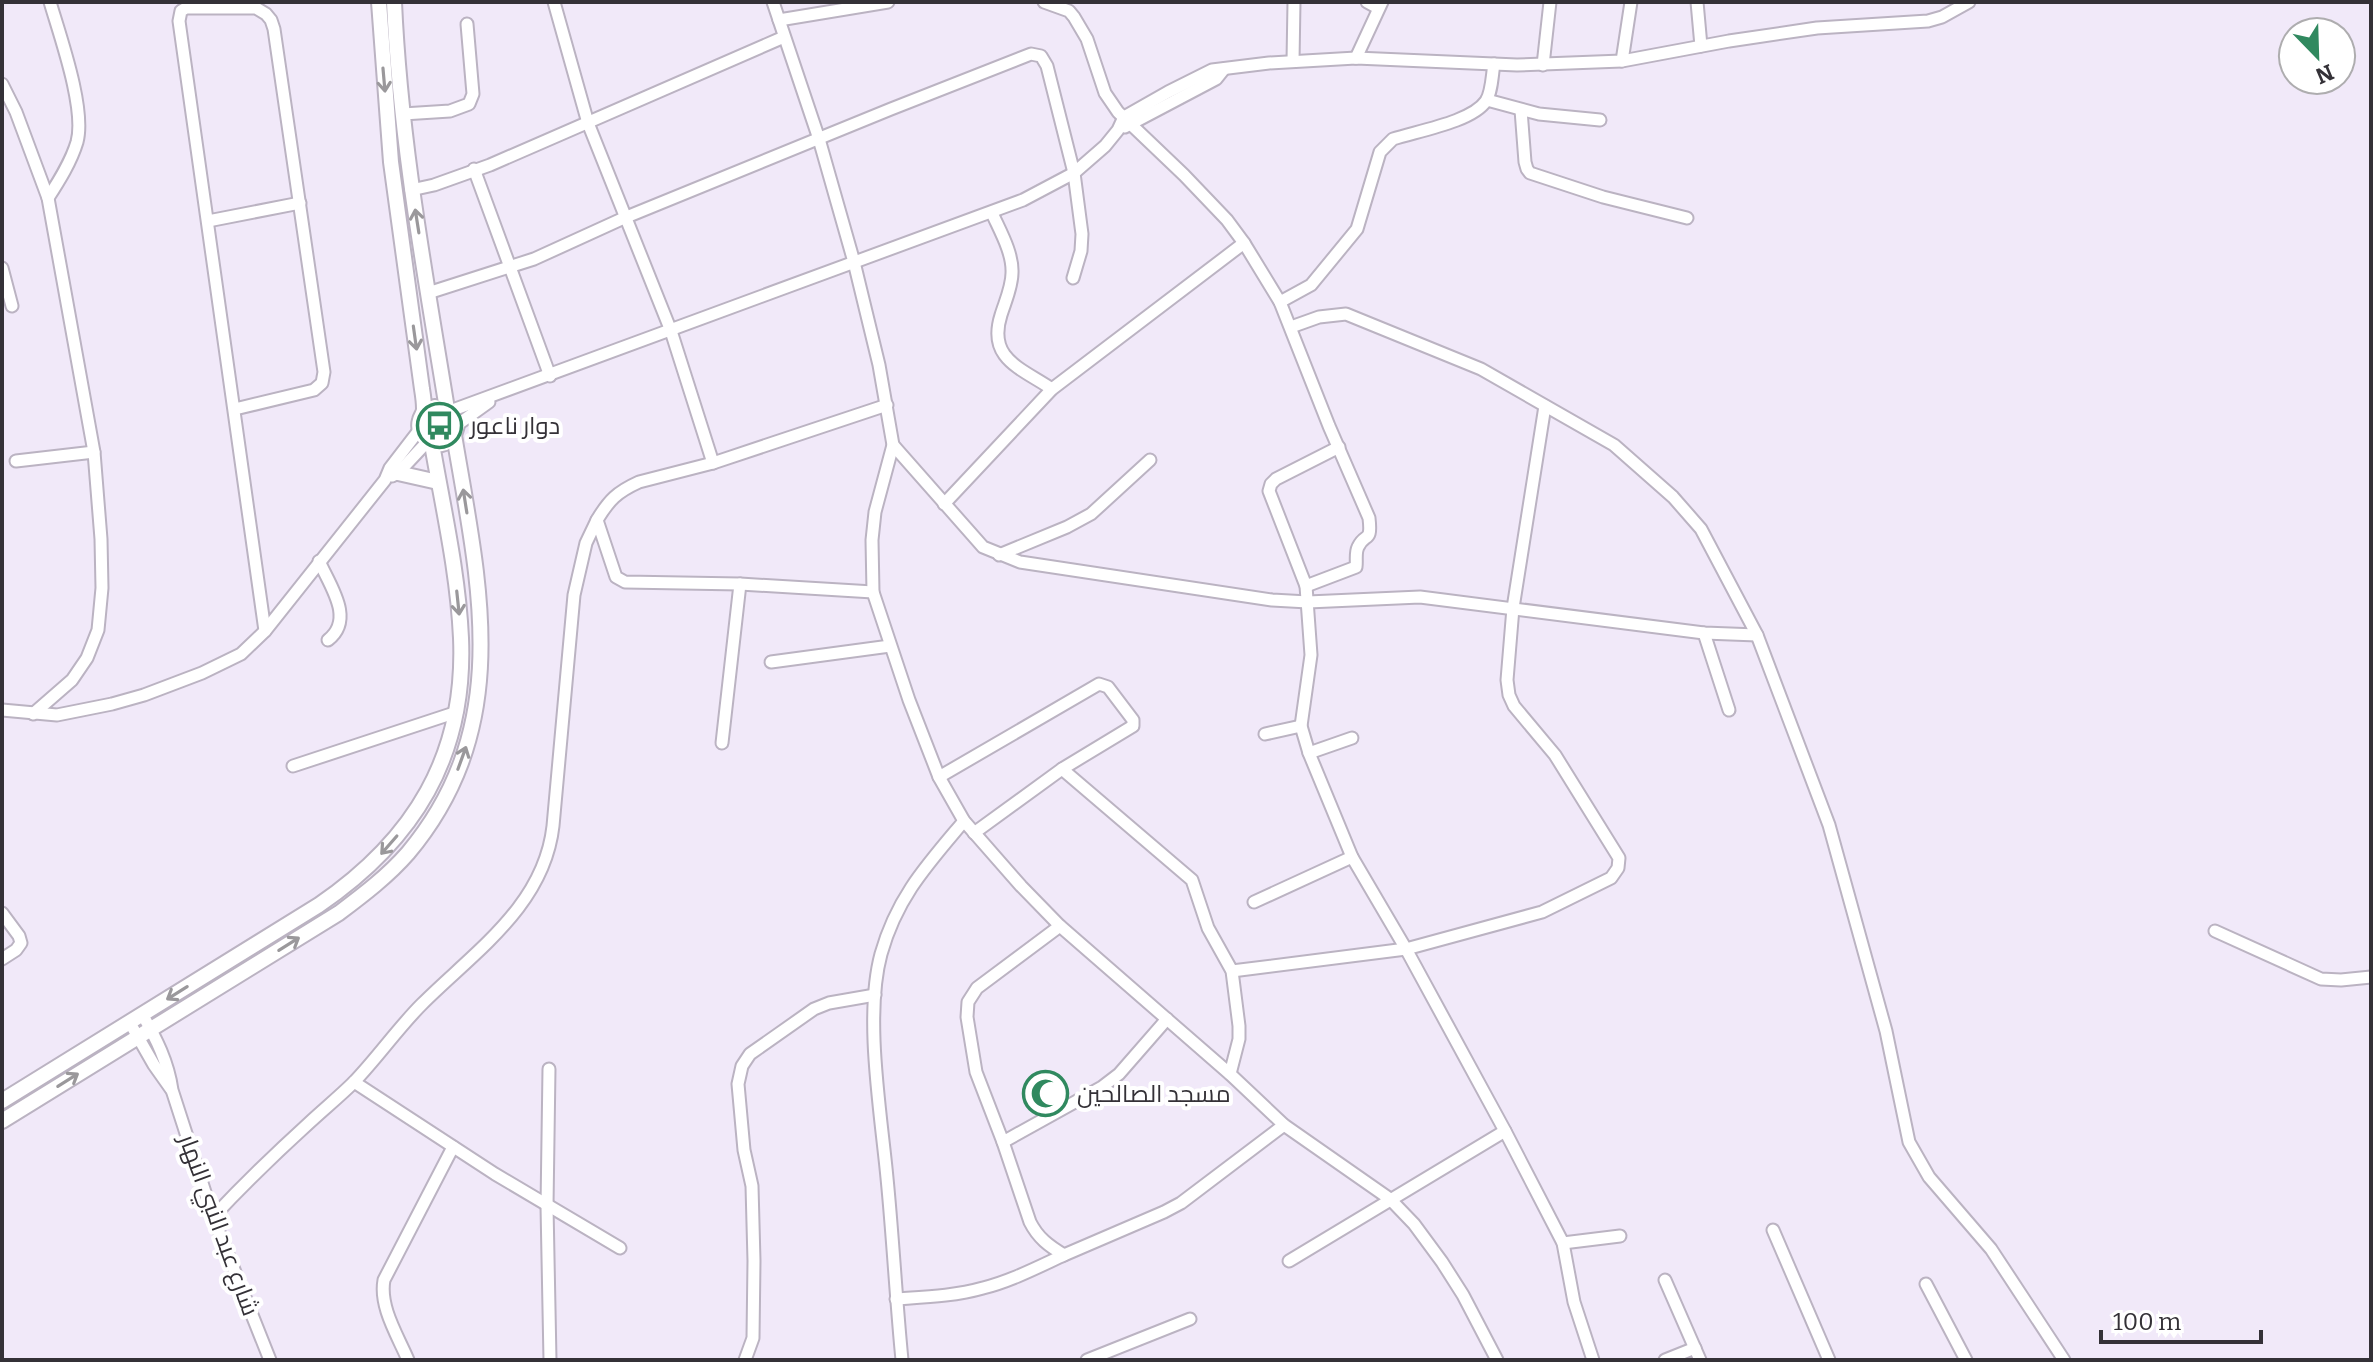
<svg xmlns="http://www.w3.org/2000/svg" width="2373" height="1362" viewBox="0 0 2373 1362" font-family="Bitter,Cairo,serif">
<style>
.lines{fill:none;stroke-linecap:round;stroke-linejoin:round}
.minor-casing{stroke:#bbb3c2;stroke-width:15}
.major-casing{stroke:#bbb3c2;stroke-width:18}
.minor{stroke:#fff;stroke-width:11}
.major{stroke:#fff;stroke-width:14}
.oneway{stroke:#9a989b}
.labels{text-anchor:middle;stroke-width:8;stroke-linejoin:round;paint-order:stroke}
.poi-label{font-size:24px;fill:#343137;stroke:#fff;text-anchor:start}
.street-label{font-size:24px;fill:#343137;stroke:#fff}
</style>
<rect width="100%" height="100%" fill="#f1e9f9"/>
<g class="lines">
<defs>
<g id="minor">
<path d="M 554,2 L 588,123 L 671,331 L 713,463"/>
<path d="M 773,2 L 819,139 L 854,262 L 879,365 L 893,445 L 875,512 L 872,540 L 873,592 L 909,700 L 939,777 L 964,821 L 1021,886 L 1060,926 L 1230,1074 L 1284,1125 L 1390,1199 L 1414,1224 L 1442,1262 L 1463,1295 L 1497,1360"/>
<path d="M 1044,2 L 1069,11 L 1074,17 L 1087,39 L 1105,93 L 1118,112 L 1184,175 L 1227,220 L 1244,243 L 1280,302 L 1329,426 L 1369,518 C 1372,544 1365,532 1358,547 C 1355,553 1357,561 1356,567 L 1306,586"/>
<path d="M 1367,2 L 1378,8"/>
<path d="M 1697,2 L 1701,46"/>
<path d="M 779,20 L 888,2"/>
<path d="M 1356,58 L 1382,2"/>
<path d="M 1293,61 L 1294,2"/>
<path d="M 1622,61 L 1631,2"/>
<path d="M 1543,65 L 1550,2"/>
<path d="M 2,84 L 16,112 L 48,198 L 94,452 L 101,539 L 102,588 L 98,630 L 87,658 L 72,680 L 33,714"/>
<path d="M 1487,100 L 1539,114 L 1600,120"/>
<path d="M 1521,110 L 1525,162 L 1527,169 L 1530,173 L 1603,197 L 1687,218"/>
<path d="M 403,114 L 450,111 L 469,104 L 473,94 L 467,24"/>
<path d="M 1125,127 L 1216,79 L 1224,69"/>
<path d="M 474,169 L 550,376"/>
<path d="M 411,190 L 434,185 L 490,165 L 784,37"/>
<path d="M 48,198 C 59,181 71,162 77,142 C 86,109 60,36 50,2"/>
<path d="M 992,213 C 1000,231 1013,253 1012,273 C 1012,287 1005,302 1001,315 C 987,359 1021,368 1052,389"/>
<path d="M 208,221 L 300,203"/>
<path d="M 2,268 L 12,306"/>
<path d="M 428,293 L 534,259 L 624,218 L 891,109 L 1031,54 L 1041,56 L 1047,66 L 1074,173 L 1082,234 L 1081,251 L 1073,278"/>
<path d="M 1280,302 L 1311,285 L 1357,229 L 1380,152 L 1393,139 C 1417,131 1472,122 1486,101 C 1492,92 1492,75 1494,64"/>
<path d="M 1291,327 L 1319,317 L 1346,314 L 1481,369 L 1614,445 L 1673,497 L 1701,529 L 1757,635 L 1829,825 L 1886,1031 L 1909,1142 L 1929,1177 L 1991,1249 L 2064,1360"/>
<path d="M 235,409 L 314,390 L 322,383 L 324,372 L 274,29 L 271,20 L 266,14 L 256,8 L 186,8 L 181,11 L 179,21 L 265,631"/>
<path d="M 450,411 L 1023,200 L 1074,173 L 1105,146 L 1118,130 L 1124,117 L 1168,92 L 1212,70 L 1269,63 L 1356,58 L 1517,65 L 1622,61 L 1729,41 L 1817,28 L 1928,21 L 1942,17 L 1969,2"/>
<path d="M 457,425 L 489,402"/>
<path d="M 893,445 L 983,547 L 1020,562 L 1272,600 L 1308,602 L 1420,597 L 1704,633 L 1757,635"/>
<path d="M 1339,447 L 1276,479 L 1271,484 L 1269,491 L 1306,586 L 1311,655 L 1301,726 L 1309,753 L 1352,857 L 1406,949 L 1505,1131 L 1563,1243 L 1574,1302 L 1593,1360"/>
<path d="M 16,461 L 94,452"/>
<path d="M 392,476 L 398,473 L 428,441"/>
<path d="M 944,504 L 1052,389 L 1244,243"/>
<path d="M 999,555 L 1067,527 L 1091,514 L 1150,460"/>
<path d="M 319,561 C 330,586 355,619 328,640"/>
<path d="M 873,592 L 740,584 L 625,582 L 616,577 L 597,520 C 609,500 617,492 639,482 L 713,463 L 887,405"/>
<path d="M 1704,633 L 1729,710"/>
<path d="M 771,662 L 890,646"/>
<path d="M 2,710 L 57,715 L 112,704 L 144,695 L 202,673 L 241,654 L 265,631 L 385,480 L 390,468 L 420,429"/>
<path d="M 1265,734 L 1301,726"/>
<path d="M 722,743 L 740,584"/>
<path d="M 1309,753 L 1352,738"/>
<path d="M 293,766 L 457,712"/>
<path d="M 1062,769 L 1192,880 L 1208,928 L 1232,971 L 1239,1026 L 1239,1039 L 1230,1074"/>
<path d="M 939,777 L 1099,684 L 1108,687 L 1133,720 L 1133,726 L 1062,769 L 974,833"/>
<path d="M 1254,902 L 1352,857"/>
<path d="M 2,913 L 19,936 L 21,943 L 16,950 L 2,959"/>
<path d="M 1060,926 L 977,988 L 968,1002 L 967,1017 L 976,1072 L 1003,1142 L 1030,1222 C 1038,1238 1049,1246 1064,1255 L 1164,1212 L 1181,1203 L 1284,1125"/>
<path d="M 2215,931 L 2321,979 L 2341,980 L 2371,977"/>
<path d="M 1232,971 L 1406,949 L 1542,912 L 1611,878 L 1618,868 L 1619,858 L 1555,755 L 1514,706 L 1509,695 L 1507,680 L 1513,608 L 1545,406"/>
<path d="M 142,1014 C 156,1038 168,1062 172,1090 L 213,1217 L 270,1360"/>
<path d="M 130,1023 L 154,1065 L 171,1089"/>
<path d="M 549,1069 L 547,1206 L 550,1360"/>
<path d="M 354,1082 L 495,1174 L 620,1248"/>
<path d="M 1003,1142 L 1102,1087 L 1119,1074 L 1167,1019"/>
<path d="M 213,1217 C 244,1184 276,1153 309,1123 C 324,1109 340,1096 354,1082 C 378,1057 398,1028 422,1004 C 474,952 544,906 553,826 L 574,595 L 586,543 L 597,520"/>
<path d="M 1773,1230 L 1829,1360"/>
<path d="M 1563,1243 L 1620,1236"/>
<path d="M 1289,1261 L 1505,1131"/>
<path d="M 1665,1280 L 1700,1360"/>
<path d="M 1926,1284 L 1966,1360"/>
<path d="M 896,1299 C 925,1297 955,1296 983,1288 C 1011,1281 1038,1267 1064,1255"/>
<path d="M 408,1360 C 398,1336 379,1307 384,1280 L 453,1147"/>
<path d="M 745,1360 L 753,1338 L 754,1261 L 752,1186 L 744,1150 L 738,1084 L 742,1066 L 750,1054 L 814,1009 L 829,1003 L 875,995"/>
<path d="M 902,1360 C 896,1299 893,1239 887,1178 C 881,1113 864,1017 881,954 C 897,897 927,865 964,821"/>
<path d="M 1087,1360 L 1190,1319"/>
<path d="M 1665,1360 L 1695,1348"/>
</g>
<g id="major">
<path d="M 379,2 L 391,162 L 422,389 C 423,395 424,402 424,409 C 424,413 421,416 420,420 C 416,434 429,446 442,444 C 452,442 455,434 457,425 L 450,411 L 435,407 L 424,413"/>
<path d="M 394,2 C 400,139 425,274 447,409"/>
<path d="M 398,473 L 438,482"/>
<path d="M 2,1101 L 319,905 C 414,840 466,756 461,638 C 458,572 443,508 432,444"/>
<path d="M 2,1121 L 339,913 C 363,895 388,876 408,853 C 515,725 479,584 454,435"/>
</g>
</defs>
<use href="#minor" class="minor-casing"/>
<use href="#major" class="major-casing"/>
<use href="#minor" class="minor"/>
<use href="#major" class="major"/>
</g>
<defs><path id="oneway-shaft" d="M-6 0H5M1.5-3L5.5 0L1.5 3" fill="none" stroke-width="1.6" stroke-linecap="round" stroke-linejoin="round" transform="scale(2)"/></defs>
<g class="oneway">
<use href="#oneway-shaft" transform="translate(384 80) rotate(85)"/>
<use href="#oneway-shaft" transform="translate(417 221) rotate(-99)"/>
<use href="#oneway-shaft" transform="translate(415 338) rotate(82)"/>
<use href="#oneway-shaft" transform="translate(465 501) rotate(-99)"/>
<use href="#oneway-shaft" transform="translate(458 603) rotate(84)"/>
<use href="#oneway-shaft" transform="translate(462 758) rotate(-70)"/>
<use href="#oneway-shaft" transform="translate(389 845) rotate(131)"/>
<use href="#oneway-shaft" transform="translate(289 944) rotate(-32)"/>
<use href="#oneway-shaft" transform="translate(177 993) rotate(148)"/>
<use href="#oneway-shaft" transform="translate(68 1080) rotate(-32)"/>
</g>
<defs>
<symbol id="bus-ring" viewBox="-11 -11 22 22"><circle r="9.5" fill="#fff" stroke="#30895f" stroke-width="1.5"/><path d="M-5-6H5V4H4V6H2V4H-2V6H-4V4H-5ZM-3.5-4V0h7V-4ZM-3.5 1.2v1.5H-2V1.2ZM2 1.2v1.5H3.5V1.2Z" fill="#30895f"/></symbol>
<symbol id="mosque-ring" viewBox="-11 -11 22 22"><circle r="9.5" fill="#fff" stroke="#30895f" stroke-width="1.5"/><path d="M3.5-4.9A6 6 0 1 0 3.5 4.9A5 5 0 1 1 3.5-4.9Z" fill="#30895f"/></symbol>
</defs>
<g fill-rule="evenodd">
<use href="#bus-ring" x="414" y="400" width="51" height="51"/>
<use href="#mosque-ring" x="1020" y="1068" width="51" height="51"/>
</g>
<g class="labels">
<g class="poi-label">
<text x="470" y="434">دوار ناعور</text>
<text x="1077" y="1102">مسجد الصالحين</text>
</g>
<g class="street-label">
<text transform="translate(219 1225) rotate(70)" y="8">شارع عبد النبي النهار</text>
</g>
</g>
<rect width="2373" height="1362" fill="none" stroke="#343137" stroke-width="8"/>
<g transform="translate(2317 56) rotate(157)"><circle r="38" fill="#ffffff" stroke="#aeadaf" stroke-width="2"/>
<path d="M0-6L14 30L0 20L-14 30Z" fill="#30895f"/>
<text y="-12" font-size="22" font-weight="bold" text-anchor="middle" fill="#343137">N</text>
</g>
<path d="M2101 1330v12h160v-12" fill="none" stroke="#343137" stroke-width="4"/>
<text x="2113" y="1330" font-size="24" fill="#343137" stroke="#ffffff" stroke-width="6" paint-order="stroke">100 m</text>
</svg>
